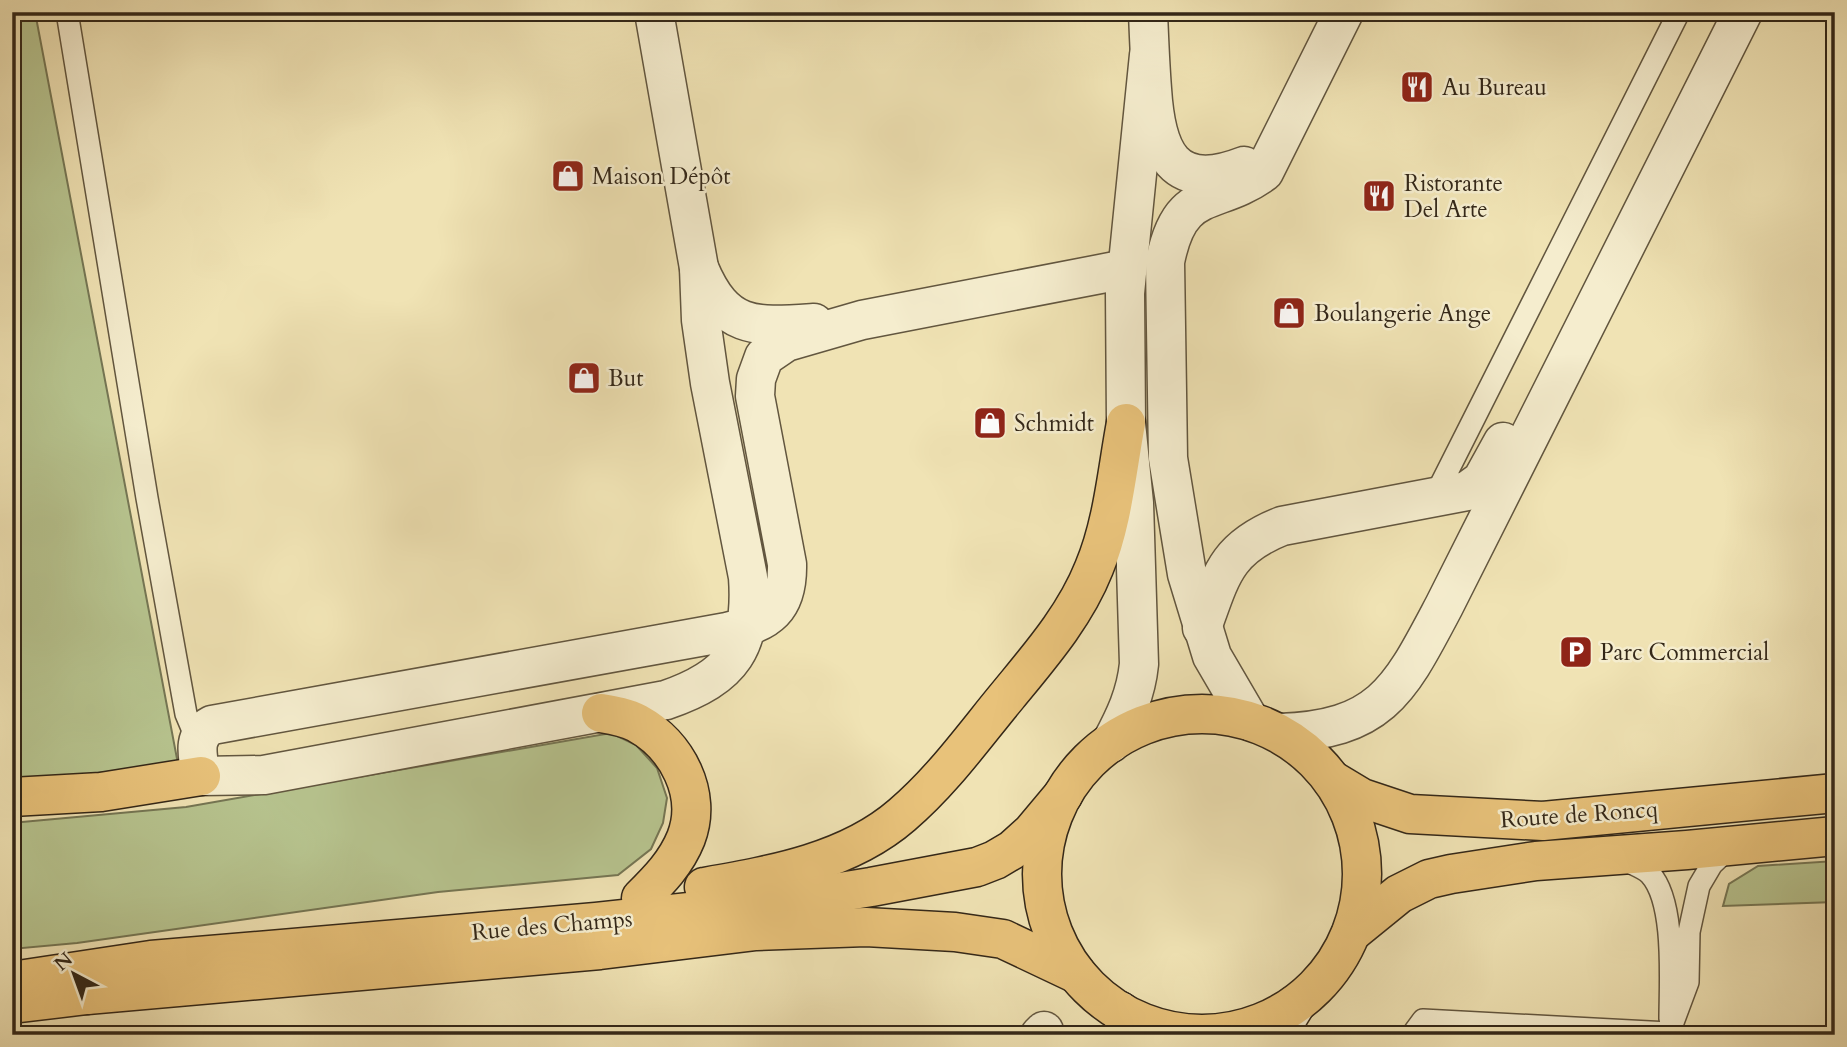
<svg xmlns="http://www.w3.org/2000/svg" width="1847" height="1047" viewBox="0 0 1847 1047" font-family="Cardo,serif">
<style>
.green{fill:#b7c48f;stroke:#757654;stroke-width:2}
.lines{fill:none;stroke-linecap:round;stroke-linejoin:round}
.lane-casing{stroke:#62563f;stroke-width:24}
.street-casing{stroke:#62563f;stroke-width:41}
.secondary-casing{stroke:#332718;stroke-width:41}
.primary-casing{stroke:#332718;stroke-width:41}
.highway-casing{stroke:#332718;stroke-width:41}
.lane{stroke:#f5edce;stroke-width:21}
.street{stroke:#f5edce;stroke-width:38}
.secondary{stroke:#f5edce;stroke-width:38}
.primary{stroke:#e8c27a;stroke-width:38}
.highway{stroke:#e8c27a;stroke-width:38}
.labels{text-anchor:middle;stroke-width:5;stroke-linejoin:round;paint-order:stroke}
.poi-label{font-size:23px;fill:#332718;stroke:#f5edce;text-anchor:start}
.street-label{font-size:23px;fill:#332718;stroke:#f5edce}
</style>
<rect width="100%" height="100%" fill="#f0e3b4"/>
<filter id="stains"><feTurbulence type="fractalNoise" baseFrequency=".00286" numOctaves="4"/><feColorMatrix values="0 0 0 0 .2 0 0 0 0 .09 0 0 0 0 .02 0 0 0 .5 -.17"/></filter>
<radialGradient id="worn" r=".72"><stop offset=".6" stop-color="#630" stop-opacity="0"/><stop offset="1" stop-color="#630" stop-opacity=".3"/></radialGradient>
<g class="green">
<path d="M 12,12 L 35,12 L 178,764 L 34,780 L 12,779 Z"/>
<path d="M 611,733 L 636,745 L 657,768 L 667,798 L 663,823 L 651,849 L 618,875 L 438,892 L 77,943 L 12,949 L 12,821 L 22,822 L 186,807 Z"/>
<path d="M 1835,861 L 1835,902 L 1723,906 L 1729,884 L 1758,866 Z"/>
</g>
<g class="lines">
<defs>
<g id="lane">
<path d="M 67,12 L 147,498 L 186,714 L 197,740"/>
<path d="M 1434,498 L 1679,12"/>
<path d="M 1621,858 C 1629,863 1643,867 1650,874 C 1676,902 1670,982 1670,1019"/>
<path d="M 1669,1033 L 1688,982 L 1689,932 L 1699,886 L 1712,864 L 1729,848"/>
<path d="M 1243,1035 L 1252,1025"/>
<path d="M 1412,1035 L 1423,1020 L 1669,1033"/>
</g>
<g id="street">
<path d="M 654,12 L 699,268 L 701,320 L 710,383 L 748,577 C 753,647 733,677 666,700 L 264,775 L 201,776 C 198,757 191,736 212,725 L 727,632 C 769,622 788,609 787,564 L 755,396 L 756,379 L 764,357 L 786,342 L 862,320 L 1126,269"/>
<path d="M 1148,12 C 1149,38 1150,63 1152,89 C 1156,151 1172,194 1244,166"/>
<path d="M 699,268 C 725,330 754,327 814,323"/>
<path d="M 1202,628 C 1221,575 1226,548 1282,526 L 1467,491 L 1482,480 L 1503,442"/>
<path d="M 1250,721 L 1212,656 L 1187,574 L 1168,458 L 1165,262 C 1180,184 1215,208 1264,172 L 1344,12"/>
<path d="M 1279,733 C 1382,730 1400,689 1444,606 L 1743,12"/>
<path d="M 1111,743 C 1125,717 1136,694 1139,664 L 1134,503 L 1126,423 L 1125,293 L 1149,55"/>
<path d="M 1040,1035 L 1044,1031"/>
</g>
<g id="secondary">
<path d="M 1120,1011 L 1132,1035"/>
<path d="M 1277,1035 L 1296,1004"/>
</g>
<g id="primary">
<path d="M 601,713 C 613,715 626,717 637,723 C 677,745 703,794 686,838 C 676,863 659,880 641,898"/>
<circle cx="1202" cy="874" r="160"/>
<path d="M 1332,780 L 1362,798 L 1410,814 L 1543,821 L 1835,793"/>
<path d="M 704,887 C 772,875 848,862 902,815 C 943,780 974,736 1008,695 C 1040,656 1075,616 1094,568 C 1113,523 1117,471 1126,423"/>
<path d="M 1351,933 L 1399,894 L 1429,879 L 1451,874 L 1536,861 L 1687,850 L 1835,836"/>
<path d="M 12,981 L 151,960 L 596,922 L 773,903 L 871,887 L 977,867 L 995,860 L 1012,850 L 1032,832 L 1063,795"/>
<path d="M 59,993 L 87,995 L 600,950 L 756,931 L 866,927 L 955,932 L 1003,939 L 1077,974"/>
</g>
<g id="highway">
<path d="M 12,797 L 101,792 L 201,776"/>
<path d="M 12,1004 L 87,995"/>
</g>
</defs>
<use href="#lane" class="lane-casing"/>
<use href="#street" class="street-casing"/>
<use href="#secondary" class="secondary-casing"/>
<use href="#primary" class="primary-casing"/>
<use href="#highway" class="highway-casing"/>
<use href="#lane" class="lane"/>
<use href="#street" class="street"/>
<use href="#secondary" class="secondary"/>
<use href="#primary" class="primary"/>
<use href="#highway" class="highway"/>
</g>
<defs>
<symbol id="restaurant-square" viewBox="-11 -11 22 22"><rect x="-9" y="-9" width="18" height="18" rx="4" fill="#8f2418" stroke="#f5edce"/><path d="M-5-6h1v4h1v-4h1v4h1v-4h1v5L-1.5 .5V6h-2V.5L-5-1ZM5-6V6H3V1.5H1.5Q1.5-4 5-6Z" fill="#fff"/></symbol>
<symbol id="shop-square" viewBox="-11 -11 22 22"><rect x="-9" y="-9" width="18" height="18" rx="4" fill="#8f2418" stroke="#f5edce"/><path d="M-5-2.5h2.3a2.7 3.5 0 0 1 5.4 0H5L5.5 6h-11ZM-1.5-2.5h3a1.5 2.3 0 0 0-3 0Z" fill="#fff"/></symbol>
<symbol id="parking-square" viewBox="-11 -11 22 22"><rect x="-9" y="-9" width="18" height="18" rx="4" fill="#8f2418" stroke="#f5edce"/><path d="M-3.5-5.5H1a3.5 3.5 0 0 1 0 7H-1V5.5H-3.5ZM-1-3.4V-.6H.8a1.4 1.4 0 0 0 0-2.8Z" fill="#fff"/></symbol>
</defs>
<g fill-rule="evenodd">
<use href="#restaurant-square" x="1398" y="68" width="38" height="38"/>
<use href="#shop-square" x="549" y="157" width="38" height="38"/>
<use href="#restaurant-square" x="1360" y="177" width="38" height="38"/>
<use href="#shop-square" x="1270" y="294" width="38" height="38"/>
<use href="#shop-square" x="565" y="359" width="38" height="38"/>
<use href="#shop-square" x="971" y="404" width="38" height="38"/>
<use href="#parking-square" x="1557" y="633" width="38" height="38"/>
</g>
<g class="labels">
<g class="poi-label">
<text x="1442" y="95">Au Bureau</text>
<text x="592" y="184">Maison Dépôt</text>
<text x="1404" y="191">Ristorante<tspan x="1404" dy="26">Del Arte</tspan></text>
<text x="1314" y="321">Boulangerie Ange</text>
<text x="608" y="386">But</text>
<text x="1014" y="431">Schmidt</text>
<text x="1600" y="660">Parc Commercial</text>
</g>
<g class="street-label">
<text transform="translate(1579 814) rotate(-4)" y="8">Route de Roncq</text>
<text transform="translate(552 925) rotate(-5)" y="8">Rue des Champs</text>
</g>
</g>
<rect width="1847" height="1047" fill="none" stroke="#f0e3b4" stroke-width="42"/>
<rect x="14" y="14" width="1819" height="1019" fill="none" stroke="#332718" stroke-width="3.5"/>
<rect x="21" y="21" width="1805" height="1005" fill="none" stroke="#332718" stroke-width="2"/>
<g transform="translate(74 974) rotate(319)" stroke="#f5edce" stroke-width="5" paint-order="stroke">
<path d="M0-5L12 26L0 18L-12 26Z" fill="#332718"/>
<text y="-10" font-size="19" font-weight="bold" text-anchor="middle" fill="#332718">N</text>
</g>
<rect width="100%" height="100%" filter="url(#stains)"/>
<rect width="100%" height="100%" fill="url(#worn)"/>
</svg>
